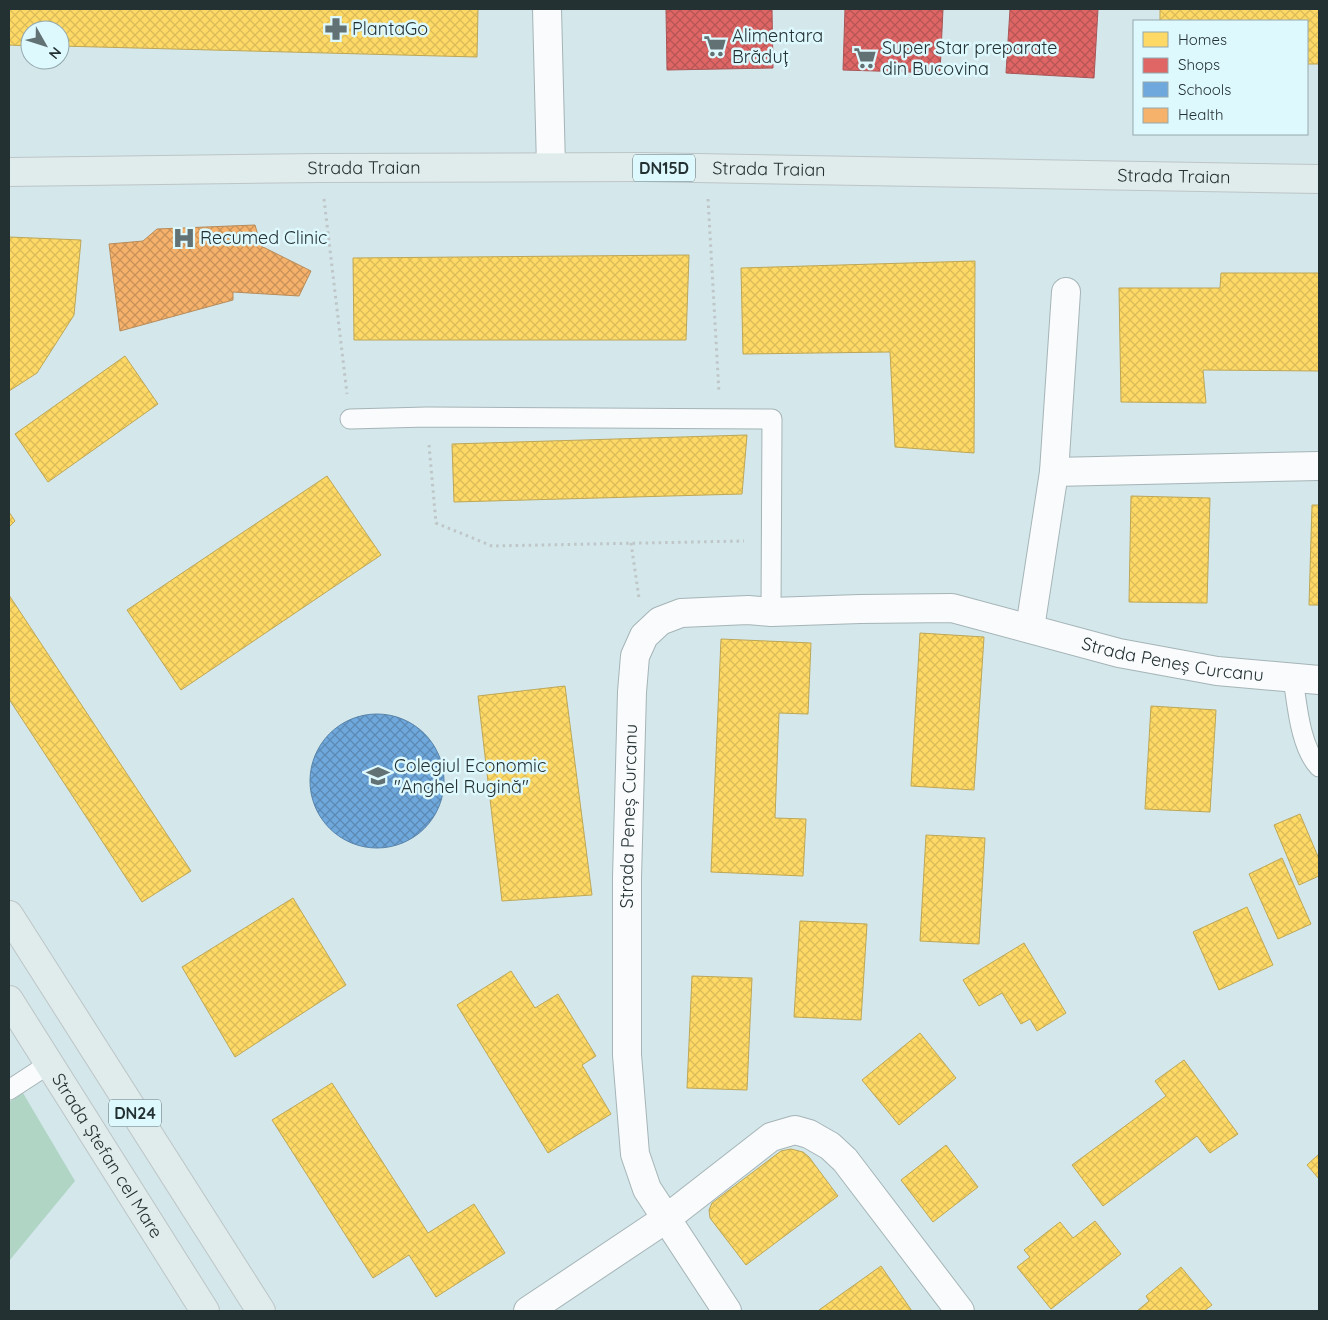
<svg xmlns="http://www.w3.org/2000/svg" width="1328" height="1320" viewBox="0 0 1328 1320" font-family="Quicksand,sans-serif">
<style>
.park{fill:#b0d5c5}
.homes{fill:url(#homes-cross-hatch);stroke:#bda757}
.shops{fill:url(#shops-cross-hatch);stroke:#a85657}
.schools{fill:url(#schools-cross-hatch);stroke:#5884a9}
.health{fill:url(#health-cross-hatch);stroke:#b78b5a}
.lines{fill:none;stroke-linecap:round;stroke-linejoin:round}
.lane-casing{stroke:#a5b4b7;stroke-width:21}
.street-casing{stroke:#a5b4b7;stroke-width:30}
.primary-casing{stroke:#bcc5c7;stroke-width:30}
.path{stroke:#bfc6c8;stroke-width:3;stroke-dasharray:2.5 4;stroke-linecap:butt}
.lane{stroke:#f9fbfc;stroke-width:19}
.street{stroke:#f9fbfc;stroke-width:28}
.primary{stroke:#e0ebeb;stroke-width:28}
.labels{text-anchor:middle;stroke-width:5;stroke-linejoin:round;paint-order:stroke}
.shield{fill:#def9fe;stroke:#5c6d70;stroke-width:1}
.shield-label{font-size:16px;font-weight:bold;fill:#243133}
.poi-label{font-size:18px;fill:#243133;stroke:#def9fe;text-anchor:start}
.street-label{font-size:18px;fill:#243133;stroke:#def9fe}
</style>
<defs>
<pattern id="homes-cross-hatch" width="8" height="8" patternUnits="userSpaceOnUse" patternTransform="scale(1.25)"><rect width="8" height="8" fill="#ffd966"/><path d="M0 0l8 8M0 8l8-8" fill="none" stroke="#dabb59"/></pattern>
<pattern id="shops-cross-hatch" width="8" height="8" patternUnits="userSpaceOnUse" patternTransform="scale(1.25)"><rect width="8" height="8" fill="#e06666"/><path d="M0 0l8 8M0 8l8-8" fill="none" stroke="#b55555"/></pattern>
<pattern id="schools-cross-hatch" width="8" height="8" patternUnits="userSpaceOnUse" patternTransform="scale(1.25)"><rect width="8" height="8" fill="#6fa8dc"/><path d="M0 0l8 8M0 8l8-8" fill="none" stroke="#5b89b3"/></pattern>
<pattern id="health-cross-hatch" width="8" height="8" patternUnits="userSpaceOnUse" patternTransform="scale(1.25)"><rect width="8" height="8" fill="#f6b26b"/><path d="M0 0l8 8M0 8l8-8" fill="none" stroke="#c79159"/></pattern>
</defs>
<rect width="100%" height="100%" fill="#d4e7eb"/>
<path class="park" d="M 23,1093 L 75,1181 L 9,1261 L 9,1102 Z"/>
<g class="homes">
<path d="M 9,9 L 478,9 L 477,57 L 60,46 L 60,30 L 30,30 L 30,46 L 9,45 Z"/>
<path d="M 1160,9 L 1319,9 L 1319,64 L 1307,64 L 1307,21 L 1160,21 Z"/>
<path d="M 9,237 L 81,240 L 74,315 L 37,373 L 9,391 Z"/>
<path d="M 689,255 L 686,340 L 354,340 L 353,258 Z"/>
<path d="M 975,261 L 974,453 L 895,447 L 890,352 L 743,354 L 741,268 Z"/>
<path d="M 1221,273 L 1319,273 L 1319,371 L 1203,370 L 1206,403 L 1121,402 L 1119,288 L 1220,288 Z"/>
<path d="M 125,356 L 158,404 L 48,482 L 15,434 Z"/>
<path d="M 747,435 L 742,494 L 454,502 L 452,444 Z"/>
<path d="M 327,476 L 381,555 L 181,690 L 127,610 Z"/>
<path d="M 1131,496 L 1210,498 L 1207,603 L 1129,602 Z"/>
<path d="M 1312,505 L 1319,505 L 1319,605 L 1309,605 Z"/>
<path d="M 9,512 L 15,521 L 9,527 Z"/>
<path d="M 9,595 L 191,871 L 142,902 L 9,699 Z"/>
<path d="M 920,633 L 984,637 L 974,790 L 911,786 Z"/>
<path d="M 721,639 L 811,643 L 808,714 L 779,713 L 775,818 L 806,819 L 803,876 L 711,872 Z"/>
<path d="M 565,686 L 592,895 L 502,901 L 478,696 Z"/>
<path d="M 1151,706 L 1216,710 L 1210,812 L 1145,809 Z"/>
<path d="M 1300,814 L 1319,859 L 1319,876 L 1299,885 L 1274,825 Z"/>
<path d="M 926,835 L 985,838 L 979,944 L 920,941 Z"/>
<path d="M 1282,858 L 1311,924 L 1278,939 L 1249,874 Z"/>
<path d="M 293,898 L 346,985 L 235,1057 L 182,967 Z"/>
<path d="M 1247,907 L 1273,965 L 1219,990 L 1193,932 Z"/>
<path d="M 800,921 L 867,924 L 861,1020 L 794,1017 Z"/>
<path d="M 1024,943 L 1066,1013 L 1037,1031 L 1030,1019 L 1021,1024 L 1002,993 L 979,1006 L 963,980 Z"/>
<path d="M 511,971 L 535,1008 L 558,994 L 596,1056 L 582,1065 L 611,1114 L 548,1153 L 457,1005 Z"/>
<path d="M 692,976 L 752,978 L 747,1090 L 687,1088 Z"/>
<path d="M 920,1033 L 956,1078 L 899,1125 L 862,1080 Z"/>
<path d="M 1184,1060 L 1238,1134 L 1210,1153 L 1197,1136 L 1103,1206 L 1072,1165 L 1166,1096 L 1155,1081 Z"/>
<path d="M 332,1083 L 428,1233 L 474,1204 L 505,1253 L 436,1297 L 409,1255 L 373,1278 L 272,1120 Z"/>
<path d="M 946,1145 L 978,1187 L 933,1222 L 901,1180 Z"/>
<path d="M 791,1149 L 803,1152 L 809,1157 L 838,1196 L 746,1265 L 710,1218 L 709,1210 L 712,1203 L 781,1151 Z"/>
<path d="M 1319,1154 L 1319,1179 L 1307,1165 Z"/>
<path d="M 1095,1221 L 1121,1254 L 1051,1309 L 1017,1267 L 1030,1257 L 1024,1250 L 1060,1222 L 1073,1238 Z"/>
<path d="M 881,1266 L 912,1311 L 820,1311 L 819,1310 Z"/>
<path d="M 1181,1267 L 1212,1305 L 1204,1311 L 1137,1311 L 1149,1301 L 1146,1296 Z"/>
</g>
<g class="shops">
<path d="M 666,9 L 772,9 L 773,68 L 667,70 Z"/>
<path d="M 845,9 L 943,9 L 940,73 L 843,70 Z"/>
<path d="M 1010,9 L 1098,9 L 1094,78 L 1006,73 Z"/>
</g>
<circle class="schools" cx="377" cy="781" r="67"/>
<path class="health" d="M 255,225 L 261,246 L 311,271 L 299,296 L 233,292 L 233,300 L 120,331 L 109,244 L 143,241 L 157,229 Z"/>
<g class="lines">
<defs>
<g id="lane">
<path d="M 350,419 L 427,417 L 772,419 L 771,612"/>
<path d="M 1293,678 C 1297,704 1300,747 1319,767"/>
<path d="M 9,1090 L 49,1064"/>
</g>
<g id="street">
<path d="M 547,9 L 551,167"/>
<path d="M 1054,472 L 1319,466"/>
<path d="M 1030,628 L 1054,472 L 1066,292"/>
<path d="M 528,1311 L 667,1218 L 771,1137 L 795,1130 L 809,1134 L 830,1146 L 845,1160 L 960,1311"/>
<path id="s1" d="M 727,1311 L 647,1189 L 635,1154 L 627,1055 L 627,878 L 632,692 L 635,656 L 644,636 L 660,621 L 681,613 L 748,610 L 771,612 L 860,609 L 952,608 L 1119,653 L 1217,671 L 1319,680"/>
</g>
<g id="primary">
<path id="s2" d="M 9,172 L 320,168 L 642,167 L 1319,179"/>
<path d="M 9,915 L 261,1311"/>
<path id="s3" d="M 9,1000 L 205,1311"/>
</g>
</defs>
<use href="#lane" class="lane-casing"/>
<use href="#street" class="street-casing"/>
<use href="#primary" class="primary-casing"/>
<g class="path">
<path d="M 324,199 L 347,394"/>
<path d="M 708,199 L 719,393"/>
<path d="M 429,445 L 436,523 L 492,546 L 744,541"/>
<path d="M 631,543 L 639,598"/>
</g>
<use href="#lane" class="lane"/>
<use href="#street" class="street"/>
<use href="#primary" class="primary"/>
</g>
<defs>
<symbol id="pharmacy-bare" viewBox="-9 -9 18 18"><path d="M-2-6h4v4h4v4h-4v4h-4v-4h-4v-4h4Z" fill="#627173" stroke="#def9fe" stroke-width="2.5" paint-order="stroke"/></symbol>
<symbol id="supermarket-bare" viewBox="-9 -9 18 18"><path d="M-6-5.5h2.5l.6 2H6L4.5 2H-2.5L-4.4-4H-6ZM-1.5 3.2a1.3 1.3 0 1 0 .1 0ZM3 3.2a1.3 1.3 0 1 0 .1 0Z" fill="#627173" stroke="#def9fe" stroke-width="2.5" paint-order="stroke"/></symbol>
<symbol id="hospital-bare" viewBox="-9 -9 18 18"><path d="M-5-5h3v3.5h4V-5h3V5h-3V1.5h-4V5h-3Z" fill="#627173" stroke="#def9fe" stroke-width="2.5" paint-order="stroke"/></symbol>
<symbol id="school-bare" viewBox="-9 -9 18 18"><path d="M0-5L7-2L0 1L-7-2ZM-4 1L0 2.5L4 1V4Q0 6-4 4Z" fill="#627173" stroke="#def9fe" stroke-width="2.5" paint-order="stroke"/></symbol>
</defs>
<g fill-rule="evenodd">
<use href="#pharmacy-bare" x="320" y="13" width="32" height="32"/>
<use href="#supermarket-bare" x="699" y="30" width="32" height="32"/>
<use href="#supermarket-bare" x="849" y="42" width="32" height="32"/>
<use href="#hospital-bare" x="168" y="222" width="32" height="32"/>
<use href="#school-bare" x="362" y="760" width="32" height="32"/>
</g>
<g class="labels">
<g class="shield">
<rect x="633" y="154.5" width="62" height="27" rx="4"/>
<rect x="109" y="1099.5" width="52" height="27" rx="4"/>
</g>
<g class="shield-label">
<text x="664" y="174">DN15D</text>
<text x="135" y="1119">DN24</text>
</g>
<g class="poi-label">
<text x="352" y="35">PlantaGo</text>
<text x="732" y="42">Alimentara<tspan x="732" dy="21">Brăduț</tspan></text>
<text x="882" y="54">Super Star preparate<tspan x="882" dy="21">din Bucovina</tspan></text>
<text x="200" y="244">Recumed Clinic</text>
<text x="394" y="772">Colegiul Economic<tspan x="394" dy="21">"Anghel Rugină"</tspan></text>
</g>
<g class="street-label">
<text dy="6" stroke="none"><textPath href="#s2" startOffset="355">Strada Traian</textPath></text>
<text dy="6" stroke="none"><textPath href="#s2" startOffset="760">Strada Traian</textPath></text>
<text dy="6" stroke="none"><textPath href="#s2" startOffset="1165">Strada Traian</textPath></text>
<text dy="6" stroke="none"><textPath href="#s1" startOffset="1246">Strada Peneș Curcanu</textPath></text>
<text dy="6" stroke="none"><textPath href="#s1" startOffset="521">Strada Peneș Curcanu</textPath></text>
<text dy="6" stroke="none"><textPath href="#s3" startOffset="184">Strada Ștefan cel Mare</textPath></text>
</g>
</g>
<rect width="1328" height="1320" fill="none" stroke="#243133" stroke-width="20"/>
<rect x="1133" y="20" width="175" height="115" fill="#def9fe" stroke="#94a9ad"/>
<rect x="1143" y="32" width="25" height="15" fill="#ffd966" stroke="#94a9ad"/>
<text x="1178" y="45" font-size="15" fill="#243133">Homes</text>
<rect x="1143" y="58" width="25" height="15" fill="#e06666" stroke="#94a9ad"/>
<text x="1178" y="70" font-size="15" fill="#243133">Shops</text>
<rect x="1143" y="82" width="25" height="15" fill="#6fa8dc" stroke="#94a9ad"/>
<text x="1178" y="95" font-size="15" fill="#243133">Schools</text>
<rect x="1143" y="108" width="25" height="15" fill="#f6b26b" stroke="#94a9ad"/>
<text x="1178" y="120" font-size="15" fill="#243133">Health</text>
<g transform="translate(45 45) rotate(129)"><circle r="24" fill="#def9fe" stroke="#94a9ad"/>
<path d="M0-4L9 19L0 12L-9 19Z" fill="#627173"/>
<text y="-8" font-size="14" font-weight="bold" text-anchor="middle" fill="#243133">N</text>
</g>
</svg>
